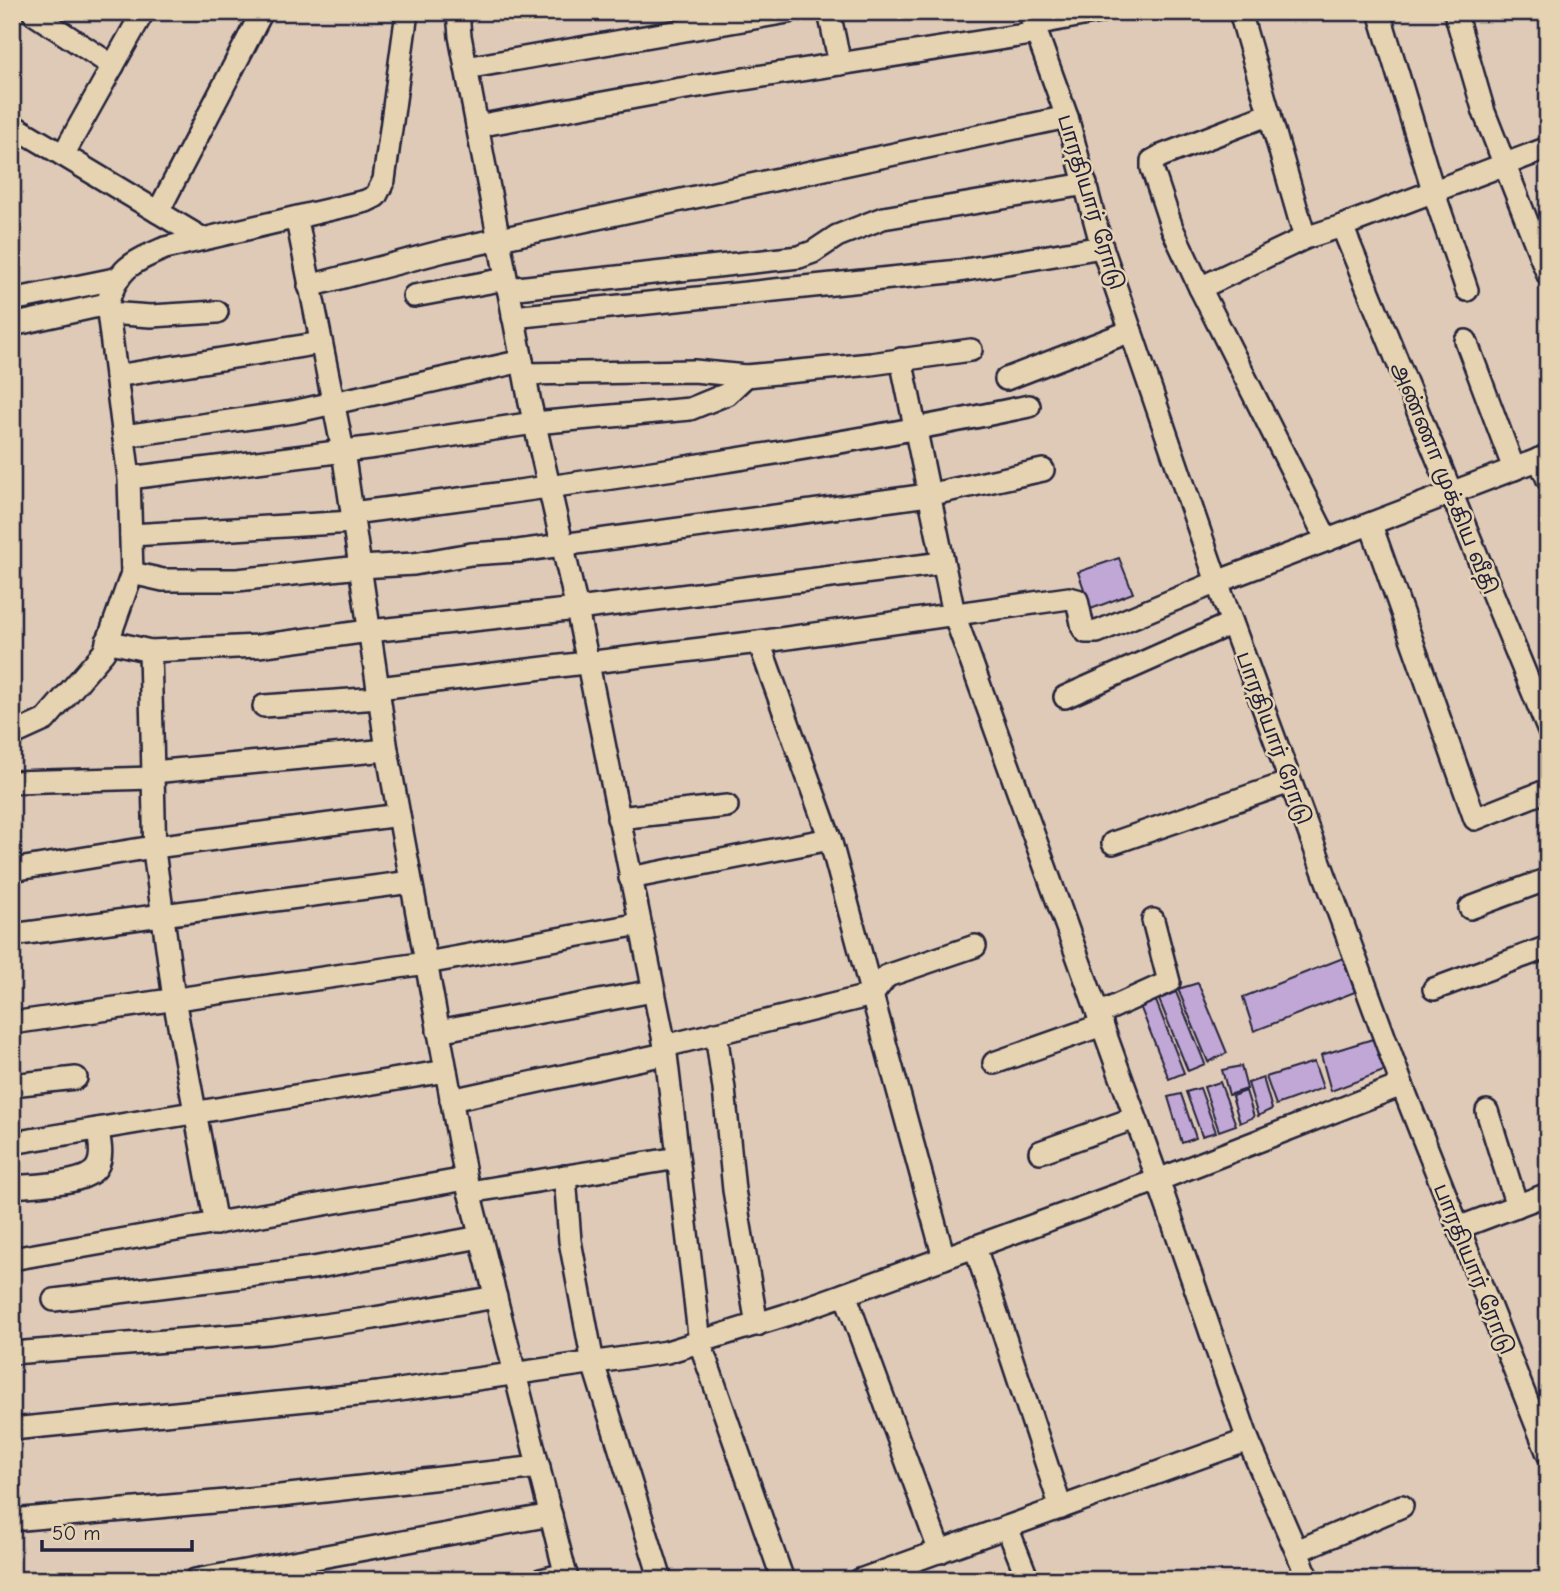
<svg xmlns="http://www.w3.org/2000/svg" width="1560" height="1592" viewBox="0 0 1560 1592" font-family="'Comic Neue','Noto Sans Tamil',sans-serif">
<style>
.building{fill:#c1a7d5;stroke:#22223b;stroke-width:2}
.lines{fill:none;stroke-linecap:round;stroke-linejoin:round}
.minor-casing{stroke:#22223b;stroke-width:26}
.minor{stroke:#e6d3b1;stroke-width:21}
.labels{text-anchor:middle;stroke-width:5;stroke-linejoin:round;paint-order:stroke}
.street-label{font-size:21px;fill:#22223b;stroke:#e6d3b1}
</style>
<rect width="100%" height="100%" fill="#dfcab8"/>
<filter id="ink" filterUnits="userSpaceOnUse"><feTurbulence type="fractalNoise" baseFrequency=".0143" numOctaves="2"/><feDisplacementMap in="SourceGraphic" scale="14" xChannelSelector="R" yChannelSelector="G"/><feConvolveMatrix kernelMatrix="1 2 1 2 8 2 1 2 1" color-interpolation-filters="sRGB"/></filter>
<g filter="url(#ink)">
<g class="building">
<path d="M 1119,558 L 1133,593 L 1091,609 L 1078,572 Z"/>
<path d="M 1343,958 L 1355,992 L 1254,1031 L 1243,997 Z"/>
<path d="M 1198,983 L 1227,1053 L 1208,1062 L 1178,989 Z"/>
<path d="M 1176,992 L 1205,1064 L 1188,1071 L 1158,997 Z"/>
<path d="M 1156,1001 L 1184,1073 L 1169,1079 L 1140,1006 Z"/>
<path d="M 1376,1038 L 1389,1069 L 1331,1091 L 1321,1055 Z"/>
<path d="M 1314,1062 L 1323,1088 L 1276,1105 L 1266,1077 Z"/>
<path d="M 1241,1066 L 1247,1089 L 1229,1095 L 1222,1070 Z"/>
<path d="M 1263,1078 L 1272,1109 L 1258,1116 L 1248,1083 Z"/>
<path d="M 1220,1082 L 1236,1125 L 1219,1131 L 1204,1087 Z"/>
<path d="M 1200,1088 L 1216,1132 L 1202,1136 L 1186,1092 Z"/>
<path d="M 1246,1091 L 1254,1117 L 1240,1123 L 1232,1096 Z"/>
<path d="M 1181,1094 L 1196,1138 L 1182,1143 L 1168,1097 Z"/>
</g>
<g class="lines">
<defs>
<g id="minor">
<path d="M 35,12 L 34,14 L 113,66"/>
<path d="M 829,12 L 840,64"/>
<path d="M 1029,12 L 1067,117 L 1102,247 L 1217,582 L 1402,1085 L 1548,1454"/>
<path d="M 1240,12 L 1305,238"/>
<path d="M 1379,12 L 1433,190 L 1467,290"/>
<path d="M 1455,12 L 1484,112 L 1548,275"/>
<path d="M 1034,24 L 1099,12"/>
<path d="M 466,68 L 788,12"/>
<path d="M 12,125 L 63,155 L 143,12"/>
<path d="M 477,126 L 680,89 L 1037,33"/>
<path d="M 63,155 L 203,239"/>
<path d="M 158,212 L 262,12"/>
<path d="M 295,218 L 299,230 L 343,451 L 387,750 L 466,1179 L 567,1580"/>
<path d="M 1342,226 L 1548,729"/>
<path d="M 309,286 L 444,251 L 1067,117"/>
<path d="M 1200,288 L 1172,228 L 1152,168 L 1152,161 L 1161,156 L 1270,114"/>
<path d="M 508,289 L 799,257 L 813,252 L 837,236 L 883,218 L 1086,184"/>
<path d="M 414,296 L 506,279"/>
<path d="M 12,300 L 115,279"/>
<path d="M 108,313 L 151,316 L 217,312"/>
<path d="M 513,317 L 959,271 L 1102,247"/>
<path d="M 12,325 L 107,304"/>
<path d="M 1466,341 L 1514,469"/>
<path d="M 901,359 L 954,614 L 1158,1180 L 1248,1440 L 1309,1580"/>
<path d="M 525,374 L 694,371 L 746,376 L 871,364 L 971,350"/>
<path d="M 116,376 L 321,343"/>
<path d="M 1006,379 L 1131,331"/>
<path d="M 124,436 L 293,412 L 522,361"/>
<path d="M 1539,459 L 1548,480"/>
<path d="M 129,478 L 376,447 L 534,423 L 690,409 L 727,394 L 746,376"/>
<path d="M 352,513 C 578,484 805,453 1029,406"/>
<path d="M 1371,525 L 1475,819 L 1548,790"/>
<path d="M 131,535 L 353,522"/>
<path d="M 1327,540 L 1200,288 L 1305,238 L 1342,226 L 1548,148"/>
<path d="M 132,573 L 163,580 L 237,580 L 360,567 L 414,564 L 471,554 L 518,551 L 928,495 L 1043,470"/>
<path d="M 107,641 L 150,651 L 155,858 L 174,999 L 216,1224"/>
<path d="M 759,642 L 830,839 L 872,995"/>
<path d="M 150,651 L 258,646 L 369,631 L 577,609 L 530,403 L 460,36 L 458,12"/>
<path d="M 378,688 L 759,642 L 1069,598 L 1077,600 L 1083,628 L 1086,632 L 1097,632 L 1217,582 L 1548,456"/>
<path d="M 1065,697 L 1232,623"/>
<path d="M 264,706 L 379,698"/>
<path d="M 12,735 L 45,720 L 104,652 L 132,573 L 129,478 L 107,304 C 119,267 131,263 165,248 L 366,201 L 376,196 L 384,180 L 407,12"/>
<path d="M 153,772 L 387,750"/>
<path d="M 12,782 L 153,778"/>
<path d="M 618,818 L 727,806"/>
<path d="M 1113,843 L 1290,782"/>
<path d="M 12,870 L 147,848 L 399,815"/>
<path d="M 630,878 L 830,839"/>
<path d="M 1470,908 L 1548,879"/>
<path d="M 12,935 L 411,882"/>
<path d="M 1434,989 L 1548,947"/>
<path d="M 872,995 L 887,976 L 975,946"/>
<path d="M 1098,1014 L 1169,982 L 1153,920"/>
<path d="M 12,1023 L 426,963 L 640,924"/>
<path d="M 438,1031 L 653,991"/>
<path d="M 716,1033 L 724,1089 L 734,1190 L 757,1325"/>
<path d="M 665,1046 L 872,995 L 944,1258"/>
<path d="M 994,1063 L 1102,1025"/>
<path d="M 12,1085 L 76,1078"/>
<path d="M 451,1100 L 665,1054"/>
<path d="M 1487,1111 L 1517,1206"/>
<path d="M 12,1143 L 446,1071"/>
<path d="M 1040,1152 L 1135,1118"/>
<path d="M 565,1176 L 570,1241 L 593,1363 L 661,1580"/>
<path d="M 12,1187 C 32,1185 87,1185 97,1167 C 104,1156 99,1140 98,1129"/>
<path d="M 469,1192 L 678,1158"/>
<path d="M 1458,1228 L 1548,1194"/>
<path d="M 975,1247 L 1061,1508"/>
<path d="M 12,1259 L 466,1179"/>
<path d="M 845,1294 L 940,1552"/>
<path d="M 54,1300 L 313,1268 L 480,1237"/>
<path d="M 12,1353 L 269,1333 L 374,1318 L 496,1297"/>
<path d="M 12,1429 L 378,1393 L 667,1352 L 786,1315 L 845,1294 L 1158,1180 L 1402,1085"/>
<path d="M 12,1520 L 280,1496 L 539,1467"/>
<path d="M 1007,1527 L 1028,1580"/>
<path d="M 1297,1551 L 1402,1506"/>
<path d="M 195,1580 L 551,1515"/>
<path d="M 541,1580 L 566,1574"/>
<path d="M 783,1580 L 700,1343 L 665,1046 L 577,609 L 943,563"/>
<path d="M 860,1580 L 1248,1440"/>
</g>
</defs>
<use href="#minor" class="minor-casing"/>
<use href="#minor" class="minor"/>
</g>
</g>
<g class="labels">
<g class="street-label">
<text transform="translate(1091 202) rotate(73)" y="7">பாரதியார் ரோடு</text>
<text transform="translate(1445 478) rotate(68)" y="7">அண்ணா முக்கிய வீதி</text>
<text transform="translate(1274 738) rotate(70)" y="7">பாரதியார் ரோடு</text>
<text transform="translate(1474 1269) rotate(68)" y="7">பாரதியார் ரோடு</text>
</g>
</g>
<rect width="1560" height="1592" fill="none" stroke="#e6d3b1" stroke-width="42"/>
<rect x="21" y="21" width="1518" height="1550" fill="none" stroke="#22223b" stroke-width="2.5" filter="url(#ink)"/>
<path d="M42 1540v10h150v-10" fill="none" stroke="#22223b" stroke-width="3.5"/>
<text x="52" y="1540" font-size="21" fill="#22223b" stroke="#e6d3b1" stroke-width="5" paint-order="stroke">50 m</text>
</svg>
